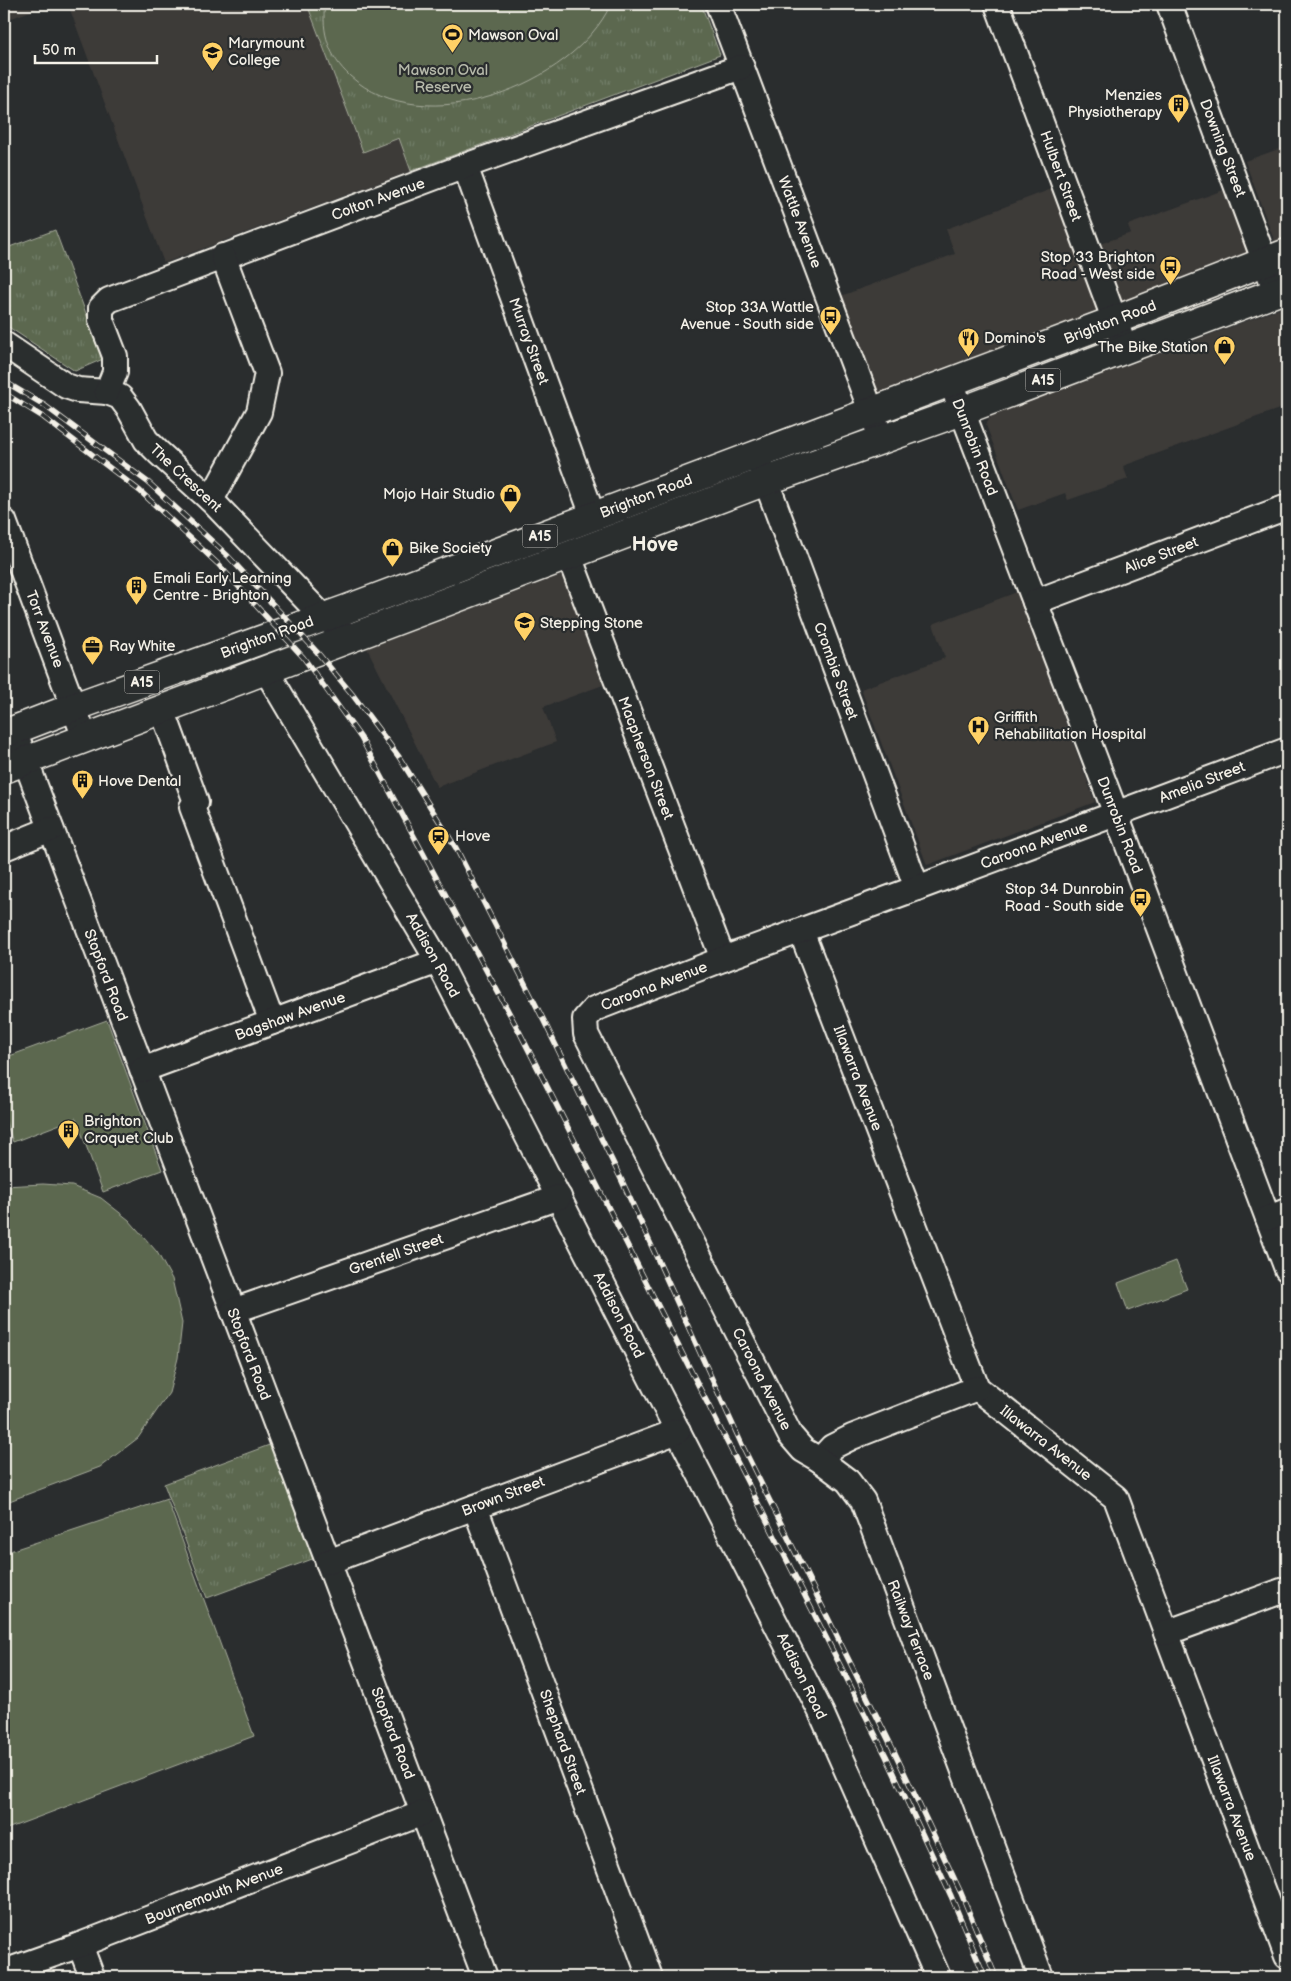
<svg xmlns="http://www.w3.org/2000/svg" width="1291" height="1981" viewBox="0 0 1291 1981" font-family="'Balsamiq Sans',sans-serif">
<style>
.built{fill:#3e3b39}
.grass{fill:url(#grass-tufts);stroke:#a8ac9c}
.pitch{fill:#5b6850;stroke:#a8ac9c}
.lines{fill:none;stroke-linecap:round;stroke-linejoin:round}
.minor-casing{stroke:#f4f1e8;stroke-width:28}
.major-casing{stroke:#f4f1e8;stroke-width:31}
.minor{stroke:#2a2d2e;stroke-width:24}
.major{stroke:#2a2d2e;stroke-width:28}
.rail-casing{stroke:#f4f1e8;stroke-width:5.5}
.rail{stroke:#2a2d2e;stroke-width:4;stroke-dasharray:11;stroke-linecap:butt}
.labels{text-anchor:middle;stroke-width:4.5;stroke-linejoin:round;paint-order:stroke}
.shield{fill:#2a2d2e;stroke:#b7b6b0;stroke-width:1}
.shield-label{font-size:14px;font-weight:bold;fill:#f4f1e8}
.poi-label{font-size:15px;fill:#f4f1e8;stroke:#2a2d2e;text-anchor:start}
.park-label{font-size:15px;fill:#b7baab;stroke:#2a2d2e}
.street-label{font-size:15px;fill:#f4f1e8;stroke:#2a2d2e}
.district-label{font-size:20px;font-weight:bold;fill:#f4f1e8;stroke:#2a2d2e}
</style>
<defs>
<pattern id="grass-tufts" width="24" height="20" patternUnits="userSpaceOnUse" patternTransform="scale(1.25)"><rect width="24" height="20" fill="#5b6850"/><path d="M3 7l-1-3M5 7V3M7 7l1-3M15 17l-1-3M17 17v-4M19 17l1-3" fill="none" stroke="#737e69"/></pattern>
</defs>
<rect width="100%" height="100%" fill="#2a2d2e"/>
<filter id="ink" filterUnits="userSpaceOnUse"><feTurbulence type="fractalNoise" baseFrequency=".02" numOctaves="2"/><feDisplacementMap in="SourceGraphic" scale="10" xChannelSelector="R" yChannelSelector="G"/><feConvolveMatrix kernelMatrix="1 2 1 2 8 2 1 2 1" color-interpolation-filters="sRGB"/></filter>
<g filter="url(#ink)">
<g class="built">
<path d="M 4,4 L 49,4 L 4,21 Z"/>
<path d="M 68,4 L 307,4 L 363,152 L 399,138 L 411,171 L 164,263 Z"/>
<path d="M 1287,146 L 1287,247 L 1278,251 L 1245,161 Z"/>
<path d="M 1057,187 L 1105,316 L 879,400 L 841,296 L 955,254 L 946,229 Z"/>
<path d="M 1229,188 L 1256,259 L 1124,309 L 1100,244 L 1131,233 L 1128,225 Z"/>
<path d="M 1287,306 L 1287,406 L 1123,466 L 1128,479 L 1068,500 L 1065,493 L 1018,510 L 986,425 L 991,416 Z"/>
<path d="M 562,575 L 603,685 L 543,707 L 556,742 L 437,787 L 367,648 Z"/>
<path d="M 1017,592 L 1095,802 L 927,865 L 861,689 L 945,658 L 933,624 Z"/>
</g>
<g class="grass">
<path d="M 307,4 L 701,4 L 720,55 L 411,171 L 399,138 L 363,152 Z"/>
<path d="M 55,230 L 103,359 L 75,371 L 4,324 L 4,249 Z"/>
<path d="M 272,1444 L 315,1558 L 207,1598 L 164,1484 Z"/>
</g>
<g class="pitch">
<path d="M 325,4 L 611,4 C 573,86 423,142 350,76 C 329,57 321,32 325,4 Z"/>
<path d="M 107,1020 L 162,1170 L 103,1192 L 76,1118 L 13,1142 L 4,1117 L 4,1058 Z"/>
<path d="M 43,1184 L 72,1186 L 101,1198 L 129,1220 L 157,1252 L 172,1279 L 182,1323 L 178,1358 L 169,1393 L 138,1438 L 100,1467 L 4,1503 L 4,1186 Z"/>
<path d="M 1176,1261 L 1187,1289 L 1128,1311 L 1118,1283 Z"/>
<path d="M 167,1499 L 254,1736 L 4,1830 L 4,1553 Z"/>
</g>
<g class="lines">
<defs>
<g id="minor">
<path d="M 718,4 L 882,440"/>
<path d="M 997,4 L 1125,348"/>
<path d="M 1169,4 L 1276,292"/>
<path d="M 465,166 L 593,516"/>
<path d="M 4,344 L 66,386 L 78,390 L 107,392 L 120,397 L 129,409 L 146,440 L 159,453 L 211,500 L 323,617 L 346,634 L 358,636"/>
<path d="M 951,382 L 1116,814 L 1287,1269"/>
<path d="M 107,392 L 115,372 L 115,356 L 101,320 L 101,308 L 109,300 L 465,166 L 741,67"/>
<path d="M 756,454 L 917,888"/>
<path d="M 211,500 L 259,412 L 267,373 L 223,256"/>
<path d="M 4,521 L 85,738"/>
<path d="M 569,556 L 723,959"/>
<path d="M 1035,602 L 1287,507"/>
<path d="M 266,670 L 438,961 L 821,1712 L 938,1977"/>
<path d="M 162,709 L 196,802 L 192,807 L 272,1022"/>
<path d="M 14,730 L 485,1977"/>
<path d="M 4,848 L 51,829"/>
<path d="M 801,931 L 977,1388 L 1116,1498 L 1287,1956"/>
<path d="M 142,1070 L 438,961"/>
<path d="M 1268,1218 L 1287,1211"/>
<path d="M 233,1311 L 559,1197"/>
<path d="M 820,1460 L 832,1447 L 852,1437 L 977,1388"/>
<path d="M 475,1507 L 650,1977"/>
<path d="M 328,1562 L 678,1431"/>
<path d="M 1166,1633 L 1287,1589"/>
<path d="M 80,1945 L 92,1977"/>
<path d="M 4,1972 L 80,1945 L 423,1813"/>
<path d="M 1041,1977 L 863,1501 L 848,1481 L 820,1460 L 803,1450 L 790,1435 L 586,1034 L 585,1019 L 594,1009 L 723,959 L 917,888 L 1287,750"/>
</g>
<g id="major">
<path d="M 4,734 L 74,707 L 347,609 L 1115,320 L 1287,253"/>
<path d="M 4,769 L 766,481 L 962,411 L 1287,288"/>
</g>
</defs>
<use href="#minor" class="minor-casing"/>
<use href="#major" class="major-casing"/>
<use href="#minor" class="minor"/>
<use href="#major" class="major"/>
<defs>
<g id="rail">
<path d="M 4,381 L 44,405 L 149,483 L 228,556 L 317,652 L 352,694 L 399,757 L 456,848 L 544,1021 L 622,1181 L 742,1445 L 894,1751 L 961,1893 L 996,1977"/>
<path d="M 4,393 L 43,417 L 140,491 L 218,564 L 303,657 L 361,738 L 520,1033 L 886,1756 L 951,1896 L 985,1977"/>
</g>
</defs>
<use href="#rail" class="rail-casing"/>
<use href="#rail" class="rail"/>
</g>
</g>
<defs>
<symbol id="stadium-pin" viewBox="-11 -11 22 30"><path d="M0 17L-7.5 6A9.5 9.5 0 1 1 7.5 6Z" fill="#ffd166" stroke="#2a2d2e"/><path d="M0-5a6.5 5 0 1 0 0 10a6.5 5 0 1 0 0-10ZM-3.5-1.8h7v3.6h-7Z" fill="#111"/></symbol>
<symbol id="school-pin" viewBox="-11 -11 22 30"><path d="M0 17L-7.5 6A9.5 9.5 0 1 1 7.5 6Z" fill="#ffd166" stroke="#2a2d2e"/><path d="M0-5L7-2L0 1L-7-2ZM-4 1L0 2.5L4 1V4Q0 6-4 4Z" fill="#111"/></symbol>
<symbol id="building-pin" viewBox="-11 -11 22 30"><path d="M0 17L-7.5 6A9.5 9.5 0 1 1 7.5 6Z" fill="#ffd166" stroke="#2a2d2e"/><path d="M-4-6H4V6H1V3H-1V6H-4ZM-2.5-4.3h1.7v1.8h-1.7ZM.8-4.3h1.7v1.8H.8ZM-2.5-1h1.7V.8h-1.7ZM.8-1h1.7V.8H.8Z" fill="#111"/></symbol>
<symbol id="bus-pin" viewBox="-11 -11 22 30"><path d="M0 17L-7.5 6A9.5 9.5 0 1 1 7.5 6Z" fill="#ffd166" stroke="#2a2d2e"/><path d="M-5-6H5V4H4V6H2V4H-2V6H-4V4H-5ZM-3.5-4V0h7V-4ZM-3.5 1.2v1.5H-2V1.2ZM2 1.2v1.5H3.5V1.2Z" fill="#111"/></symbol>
<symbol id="restaurant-pin" viewBox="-11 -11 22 30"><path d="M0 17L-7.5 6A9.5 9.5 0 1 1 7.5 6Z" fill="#ffd166" stroke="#2a2d2e"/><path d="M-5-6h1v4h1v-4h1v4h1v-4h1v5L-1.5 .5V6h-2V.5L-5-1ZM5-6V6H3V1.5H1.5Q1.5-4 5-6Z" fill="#111"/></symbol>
<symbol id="shop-pin" viewBox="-11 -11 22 30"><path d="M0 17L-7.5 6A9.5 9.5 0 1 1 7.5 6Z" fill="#ffd166" stroke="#2a2d2e"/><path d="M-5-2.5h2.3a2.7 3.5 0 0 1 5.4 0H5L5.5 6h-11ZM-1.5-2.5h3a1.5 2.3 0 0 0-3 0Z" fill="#111"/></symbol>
<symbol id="office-pin" viewBox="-11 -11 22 30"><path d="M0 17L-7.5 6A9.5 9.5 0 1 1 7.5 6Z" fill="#ffd166" stroke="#2a2d2e"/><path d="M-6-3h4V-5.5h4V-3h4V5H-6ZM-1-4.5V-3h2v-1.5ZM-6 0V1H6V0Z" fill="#111"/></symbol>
<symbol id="hospital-pin" viewBox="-11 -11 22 30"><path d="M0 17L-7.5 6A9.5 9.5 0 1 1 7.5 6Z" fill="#ffd166" stroke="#2a2d2e"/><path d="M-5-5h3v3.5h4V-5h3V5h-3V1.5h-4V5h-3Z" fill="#111"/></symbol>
<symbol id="station-pin" viewBox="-11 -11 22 30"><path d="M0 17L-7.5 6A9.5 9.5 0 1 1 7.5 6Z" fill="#ffd166" stroke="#2a2d2e"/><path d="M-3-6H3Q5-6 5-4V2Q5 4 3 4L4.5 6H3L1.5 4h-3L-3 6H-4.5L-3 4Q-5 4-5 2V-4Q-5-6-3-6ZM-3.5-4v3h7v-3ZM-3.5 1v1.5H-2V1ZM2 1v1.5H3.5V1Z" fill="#111"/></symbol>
</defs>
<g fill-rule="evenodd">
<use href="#stadium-pin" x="440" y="22" width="25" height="34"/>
<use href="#school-pin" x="200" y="40" width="25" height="34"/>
<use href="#building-pin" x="1166" y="92" width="25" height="34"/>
<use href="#bus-pin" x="1158" y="254" width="25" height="34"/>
<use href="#bus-pin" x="818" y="304" width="25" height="34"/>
<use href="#restaurant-pin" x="956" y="326" width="25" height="34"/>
<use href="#shop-pin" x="1212" y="334" width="25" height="34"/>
<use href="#shop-pin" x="498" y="482" width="25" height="34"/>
<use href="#shop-pin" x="380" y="536" width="25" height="34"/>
<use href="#building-pin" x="124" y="574" width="25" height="34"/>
<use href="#school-pin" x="512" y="610" width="25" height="34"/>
<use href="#office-pin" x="80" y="634" width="25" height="34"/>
<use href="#hospital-pin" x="966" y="714" width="25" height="34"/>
<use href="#building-pin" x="70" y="768" width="25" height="34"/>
<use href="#station-pin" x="426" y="824" width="25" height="34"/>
<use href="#bus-pin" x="1128" y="886" width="25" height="34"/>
<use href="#building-pin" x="56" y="1118" width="25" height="34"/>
</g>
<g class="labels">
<g class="shield">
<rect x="1025.5" y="368.5" width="35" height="23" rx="4"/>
<rect x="522.5" y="524.5" width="35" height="23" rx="4"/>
<rect x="124.5" y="670.5" width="35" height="23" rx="4"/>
</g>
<g class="shield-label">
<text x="1043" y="385">A15</text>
<text x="540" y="541">A15</text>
<text x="142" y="687">A15</text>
</g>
<g class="poi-label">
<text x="468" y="40">Mawson Oval</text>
<text x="228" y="48">Marymount<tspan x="228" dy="17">College</tspan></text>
<text x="1162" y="100" text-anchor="end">Menzies<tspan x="1162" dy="17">Physiotherapy</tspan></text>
<text x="1155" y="262" text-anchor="end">Stop 33 Brighton<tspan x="1155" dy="17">Road - West side</tspan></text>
<text x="814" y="312" text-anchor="end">Stop 33A Wattle<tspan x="814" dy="17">Avenue - South side</tspan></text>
<text x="984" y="343">Domino's</text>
<text x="1208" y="352" text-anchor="end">The Bike Station</text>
<text x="495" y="499" text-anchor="end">Mojo Hair Studio</text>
<text x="409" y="553">Bike Society</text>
<text x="153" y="583">Emali Early Learning<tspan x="153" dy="17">Centre - Brighton</tspan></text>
<text x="540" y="628">Stepping Stone</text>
<text x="109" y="651">Ray White</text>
<text x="994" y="722">Griffith<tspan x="994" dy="17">Rehabilitation Hospital</tspan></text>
<text x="98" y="786">Hove Dental</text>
<text x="455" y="841">Hove</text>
<text x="1124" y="894" text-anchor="end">Stop 34 Dunrobin<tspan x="1124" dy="17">Road - South side</tspan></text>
<text x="84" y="1126">Brighton<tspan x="84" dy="17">Croquet Club</tspan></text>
</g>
<g class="park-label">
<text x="443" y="75">Mawson Oval<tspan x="443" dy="17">Reserve</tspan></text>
</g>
<g class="street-label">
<text transform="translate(1223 148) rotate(69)" y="5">Downing Street</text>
<text transform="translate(1061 176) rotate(70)" y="5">Hulbert Street</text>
<text transform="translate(378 199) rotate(-20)" y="5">Colton Avenue</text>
<text transform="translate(800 222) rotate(69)" y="5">Wattle Avenue</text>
<text transform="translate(1110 322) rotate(-21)" y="5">Brighton Road</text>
<text transform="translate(529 341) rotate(70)" y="5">Murray Street</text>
<text transform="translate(975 447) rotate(69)" y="5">Dunrobin Road</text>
<text transform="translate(186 478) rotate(43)" y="5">The Crescent</text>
<text transform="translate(646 496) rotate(-21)" y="5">Brighton Road</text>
<text transform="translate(1161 555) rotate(-21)" y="5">Alice Street</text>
<text transform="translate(45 629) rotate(69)" y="5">Torr Avenue</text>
<text transform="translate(267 637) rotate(-20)" y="5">Brighton Road</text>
<text transform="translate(836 671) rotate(70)" y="5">Crombie Street</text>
<text transform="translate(646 758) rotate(69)" y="5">Macpherson Street</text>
<text transform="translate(1202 782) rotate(-21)" y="5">Amelia Street</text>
<text transform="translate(1120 825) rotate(69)" y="5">Dunrobin Road</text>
<text transform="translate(1034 845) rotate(-20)" y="5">Caroona Avenue</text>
<text transform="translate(433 955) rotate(61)" y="5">Addison Road</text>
<text transform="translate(106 975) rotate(69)" y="5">Stopford Road</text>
<text transform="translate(654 986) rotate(-21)" y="5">Caroona Avenue</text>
<text transform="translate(290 1016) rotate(-20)" y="5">Bagshaw Avenue</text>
<text transform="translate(858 1078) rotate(69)" y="5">Illawarra Avenue</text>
<text transform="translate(396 1254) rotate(-19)" y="5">Grenfell Street</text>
<text transform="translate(619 1315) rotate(63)" y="5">Addison Road</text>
<text transform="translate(249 1354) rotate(69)" y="5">Stopford Road</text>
<text transform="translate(762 1379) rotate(63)" y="5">Caroona Avenue</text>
<text transform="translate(1046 1443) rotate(38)" y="5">Illawarra Avenue</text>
<text transform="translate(503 1496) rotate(-21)" y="5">Brown Street</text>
<text transform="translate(911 1630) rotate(69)" y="5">Railway Terrace</text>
<text transform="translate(802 1676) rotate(64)" y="5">Addison Road</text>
<text transform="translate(393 1733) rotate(69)" y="5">Stopford Road</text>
<text transform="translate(563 1742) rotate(70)" y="5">Shephard Street</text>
<text transform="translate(1232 1808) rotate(69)" y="5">Illawarra Avenue</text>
<text transform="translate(214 1894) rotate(-21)" y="5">Bournemouth Avenue</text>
</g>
<g class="district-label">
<text x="655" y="551">Hove</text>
</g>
</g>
<rect width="1291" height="1981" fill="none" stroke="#2a2d2e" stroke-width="20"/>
<rect x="10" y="10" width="1271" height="1961" fill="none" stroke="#f4f1e8" stroke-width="2" filter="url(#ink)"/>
<path d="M35 55v8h122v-8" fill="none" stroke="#f4f1e8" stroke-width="2.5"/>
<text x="42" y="55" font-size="15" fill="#f4f1e8" stroke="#2a2d2e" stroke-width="4" paint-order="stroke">50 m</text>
</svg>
